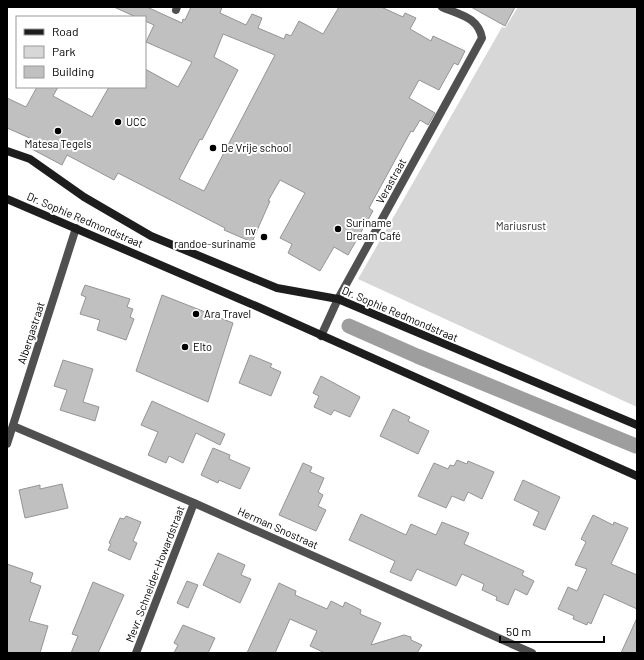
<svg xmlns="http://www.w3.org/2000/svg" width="644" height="660" viewBox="0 0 644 660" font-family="Barlow,sans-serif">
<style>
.green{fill:#d7d7d7}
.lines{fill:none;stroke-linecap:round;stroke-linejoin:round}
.canal{stroke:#9e9e9e;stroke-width:15}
.building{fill:#c0c0c0;stroke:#949494;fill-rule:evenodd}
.street{stroke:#505050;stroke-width:8}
.secondary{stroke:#1d1d1d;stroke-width:8}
.poi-dot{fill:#000;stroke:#fff;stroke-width:1.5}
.labels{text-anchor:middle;stroke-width:4;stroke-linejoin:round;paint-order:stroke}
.poi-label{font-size:11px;fill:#000;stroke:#fff;text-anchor:start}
.street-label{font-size:11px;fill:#000;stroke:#fff}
.park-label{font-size:11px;fill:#2e2e2e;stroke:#fff}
</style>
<rect width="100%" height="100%" fill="#fff"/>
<path class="green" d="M 518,7 L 637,7 L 637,407 L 358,279 L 502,27 L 505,28 Z"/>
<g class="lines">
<path class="canal" d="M 349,326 L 417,356 L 636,446"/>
</g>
<g class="building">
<path d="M 114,7 L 147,7 L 182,23 L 183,19 L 185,20 L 191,7 L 222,7 L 220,13 L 246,25 L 252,14 L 262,18 L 258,28 L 284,39 L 286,34 L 291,36 L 299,21 L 323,34 L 339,7 L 381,7 L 403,17 L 405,13 L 416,18 L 410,29 L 431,41 L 433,36 L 465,51 L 458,65 L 454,63 L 439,90 L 419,80 L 409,98 L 435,113 L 428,125 L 420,120 L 413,132 L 411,131 L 369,208 L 373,211 L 348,255 L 334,247 L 320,271 L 288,253 L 292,244 L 280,238 L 305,193 L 280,180 L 268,201 L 270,201 L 252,242 L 224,230 L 225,228 L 118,173 L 114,180 L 67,155 L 62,165 L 28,147 L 32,139 L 7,128 L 7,98 L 26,107 L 37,87 L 58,87 L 53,96 L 92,117 L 109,87 L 145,87 L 145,69 L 178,87 L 192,62 L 146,42 L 154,25 L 145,21 L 145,17 L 136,17 ZM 223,34 L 275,55 L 204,191 L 179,179 L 200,139 L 202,140 L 238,70 L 214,57 Z"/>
<path d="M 471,7 L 515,7 L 505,26 Z"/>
<path d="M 85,285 L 130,299 L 127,307 L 133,309 L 130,317 L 134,319 L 126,340 L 97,330 L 100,320 L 80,314 L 86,297 L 81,295 Z"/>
<path d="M 162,295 L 233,323 L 208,402 L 136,371 Z"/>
<path d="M 250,355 L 272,364 L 270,367 L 281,372 L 271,396 L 239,383 Z"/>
<path d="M 63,360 L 93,369 L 83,402 L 99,407 L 95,421 L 60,410 L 67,390 L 54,386 Z"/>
<path d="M 321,376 L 360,397 L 350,417 L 334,410 L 331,415 L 314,407 L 319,396 L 313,393 Z"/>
<path d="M 152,401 L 225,434 L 220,445 L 196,433 L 183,463 L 169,456 L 166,463 L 148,455 L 158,432 L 141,425 Z"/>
<path d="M 393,409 L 410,417 L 408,421 L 429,431 L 418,454 L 380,436 Z"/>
<path d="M 213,448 L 230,455 L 229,459 L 250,468 L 240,489 L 219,480 L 218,483 L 201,475 Z"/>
<path d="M 457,460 L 467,464 L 468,461 L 494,472 L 482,499 L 468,492 L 464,501 L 452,496 L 446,508 L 418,496 L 434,463 L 448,469 L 450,465 L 454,466 Z"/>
<path d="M 303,463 L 312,467 L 310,472 L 324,478 L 318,492 L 323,495 L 318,506 L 326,510 L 316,531 L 279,515 Z"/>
<path d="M 523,480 L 560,497 L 545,530 L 533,525 L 539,512 L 514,500 Z"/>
<path d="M 62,484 L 68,508 L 25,518 L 19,490 L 40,485 L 40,489 Z"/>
<path d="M 361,514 L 406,535 L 411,524 L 436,535 L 442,522 L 469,533 L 464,544 L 524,571 L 522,575 L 534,581 L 527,595 L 515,589 L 508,605 L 496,600 L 497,597 L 482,590 L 484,584 L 462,574 L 456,586 L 417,569 L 411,581 L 390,572 L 395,561 L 349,540 Z"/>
<path d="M 593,515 L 613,525 L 614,522 L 628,528 L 611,564 L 637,575 L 637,609 L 604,594 L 591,624 L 588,622 L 587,625 L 573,619 L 574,616 L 558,609 L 568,587 L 577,591 L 587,569 L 575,565 L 586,542 L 581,539 Z"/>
<path d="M 126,516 L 141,522 L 133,541 L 137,543 L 130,560 L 108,550 L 111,544 L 109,543 L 120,518 L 124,519 Z"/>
<path d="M 218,553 L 245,565 L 241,575 L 251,579 L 240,603 L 203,585 Z"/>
<path d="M 7,564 L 33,573 L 30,582 L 41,586 L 29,621 L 48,626 L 40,653 L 7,653 Z"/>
<path d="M 187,581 L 198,585 L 188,608 L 177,603 Z"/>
<path d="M 93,582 L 124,595 L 98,653 L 71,653 L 78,636 L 72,634 Z"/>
<path d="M 279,583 L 296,591 L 295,595 L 327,609 L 331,601 L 343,607 L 345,602 L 361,610 L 360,614 L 381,623 L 371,645 L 404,635 L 411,637 L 411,640 L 422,645 L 417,653 L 325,653 L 310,646 L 317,631 L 290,619 L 275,653 L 247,653 Z"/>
<path d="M 637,618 L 637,653 L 621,653 Z"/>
<path d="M 183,625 L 215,638 L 208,653 L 174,653 L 178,645 L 174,643 Z"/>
</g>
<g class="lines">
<g class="street">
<path d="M 176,10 L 177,7"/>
<path d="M 321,336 L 338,299 L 482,38 C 478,17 460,15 442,7"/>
<path d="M 13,426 L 194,503 L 532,653"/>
<path d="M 7,444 L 76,228"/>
<path d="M 136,653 L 194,503"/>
</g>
<g class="secondary">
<path d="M 7,151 L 30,159 L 84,197 L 151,236 L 277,288 L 338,299 L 637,425"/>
<path d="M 7,199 L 256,306 L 637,476"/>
</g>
</g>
<g class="poi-dot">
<circle cx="118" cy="122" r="4"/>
<circle cx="58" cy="131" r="4"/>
<circle cx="213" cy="148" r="4"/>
<circle cx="338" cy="229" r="4"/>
<circle cx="264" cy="237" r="4"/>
<circle cx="196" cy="314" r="4"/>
<circle cx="185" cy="347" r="4"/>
</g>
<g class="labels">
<g class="poi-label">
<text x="126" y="126">UCC</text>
<text x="58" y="148" text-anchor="middle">Matesa Tegels</text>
<text x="221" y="152">De Vrije school</text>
<text x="346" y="227">Suriname<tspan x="346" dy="13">Dream Café</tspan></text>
<text x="256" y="235" text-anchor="end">nv<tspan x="256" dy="13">randoe-suriname</tspan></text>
<text x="204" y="318">Ara Travel</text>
<text x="193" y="351">Elto</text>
</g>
<g class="street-label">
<text transform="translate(391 181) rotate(-61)" y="4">Verastraat</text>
<text transform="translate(85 220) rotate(23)" y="4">Dr. Sophie Redmondstraat</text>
<text transform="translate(400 314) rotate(23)" y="4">Dr. Sophie Redmondstraat</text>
<text transform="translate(31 333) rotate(-72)" y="4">Albergastraat</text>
<text transform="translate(278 528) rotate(24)" y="4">Herman Snostraat</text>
<text transform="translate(155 574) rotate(-69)" y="4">Mevr. Schneider-Howardstraat</text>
</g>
<g class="park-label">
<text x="521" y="230">Mariusrust</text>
</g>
</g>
<rect width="644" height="660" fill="none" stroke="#000000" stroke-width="16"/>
<rect x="16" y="16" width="130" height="72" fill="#ffffff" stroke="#999999"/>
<rect x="24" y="29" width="20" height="6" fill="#1d1d1d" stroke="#999999"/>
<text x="52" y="36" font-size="12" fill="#000000">Road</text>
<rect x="24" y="46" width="20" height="12" fill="#d7d7d7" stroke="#999999"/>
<text x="52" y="56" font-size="12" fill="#000000">Park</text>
<rect x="24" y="66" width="20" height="12" fill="#c0c0c0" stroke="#999999"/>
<text x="52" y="76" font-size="12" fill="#000000">Building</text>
<path d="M500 636v6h104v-6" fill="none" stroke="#000000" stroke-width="2"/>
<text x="506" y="636" font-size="12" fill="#000000" stroke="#ffffff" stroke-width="3" paint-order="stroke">50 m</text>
</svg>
